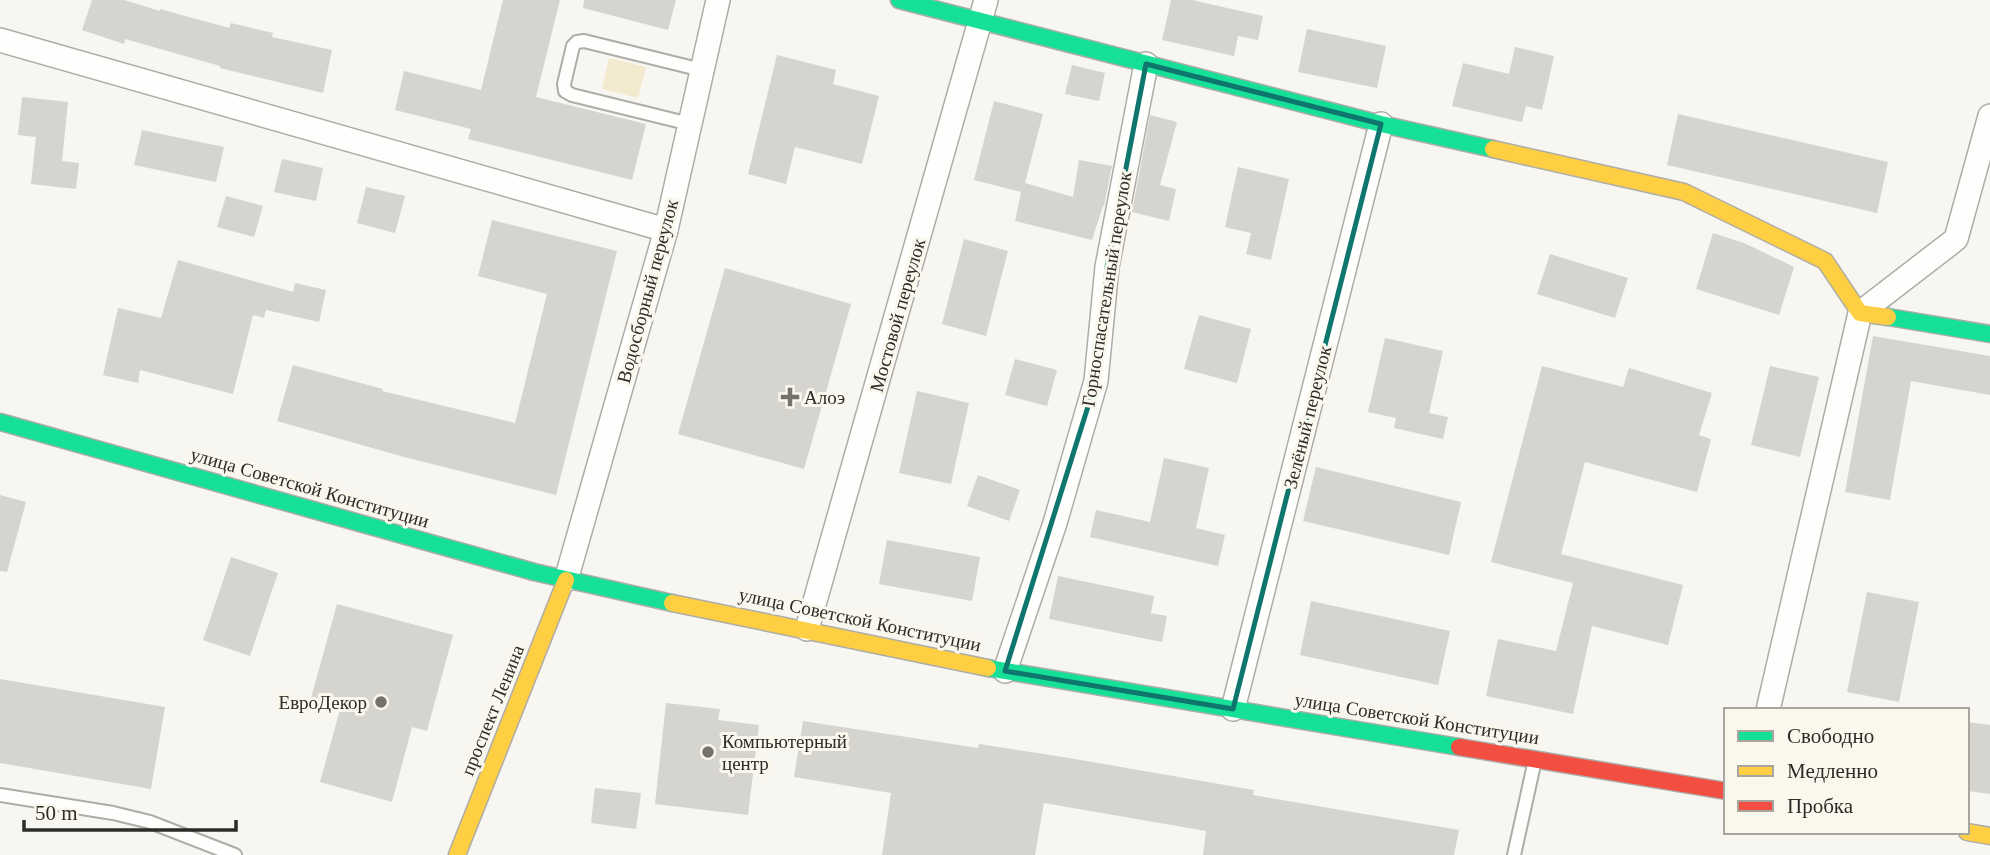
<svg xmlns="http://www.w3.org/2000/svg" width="1990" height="855" viewBox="0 0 1990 855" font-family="'Times New Roman',serif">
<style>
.green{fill:#f3ead0}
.building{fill:#d5d4cf}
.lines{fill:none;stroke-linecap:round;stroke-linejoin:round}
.lane-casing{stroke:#adaca8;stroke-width:16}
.street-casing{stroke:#adaca8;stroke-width:26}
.fast-casing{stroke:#adaca8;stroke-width:19}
.slow-casing{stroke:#adaca8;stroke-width:19}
.jam-casing{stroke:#adaca8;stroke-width:19}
.lane{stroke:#fefefd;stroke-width:12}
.street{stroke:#fefefd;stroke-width:23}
.fast{stroke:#16e098;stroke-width:16}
.slow{stroke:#ffcf43;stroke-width:16}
.jam{stroke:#f24e42;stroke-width:16}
.marked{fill:none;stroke:#0f766e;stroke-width:5;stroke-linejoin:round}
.poi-dot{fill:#73726d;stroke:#faf7ed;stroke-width:2.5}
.labels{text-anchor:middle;stroke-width:6;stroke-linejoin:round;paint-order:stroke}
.street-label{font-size:19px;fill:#2c2b27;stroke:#faf7ed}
.poi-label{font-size:19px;fill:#2c2b27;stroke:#faf7ed;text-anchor:start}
</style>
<rect width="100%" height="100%" fill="#f7f6f0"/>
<path class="green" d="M 609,58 L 646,67 L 638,98 L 602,89 Z"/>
<g class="building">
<path d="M 92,0 L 124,0 L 160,11 L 160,9 L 229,28 L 231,23 L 273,33 L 272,37 L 332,50 L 323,93 L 220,68 L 220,66 L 125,39 L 124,44 L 82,30 Z"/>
<path d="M 503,0 L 560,0 L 536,97 L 646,124 L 632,180 L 468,139 L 471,129 L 395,110 L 404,71 L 481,90 Z"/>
<path d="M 584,0 L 676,0 L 668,30 L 583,8 Z"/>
<path d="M 1171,0 L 1192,0 L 1263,16 L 1258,40 L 1238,36 L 1234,56 L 1162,40 Z"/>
<path d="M 1307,29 L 1386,46 L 1377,88 L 1298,72 Z"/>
<path d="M 1515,47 L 1554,56 L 1542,110 L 1526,106 L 1522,122 L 1452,106 L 1463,63 L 1509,74 Z"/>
<path d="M 777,55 L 836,70 L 833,84 L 879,96 L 862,164 L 795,147 L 786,184 L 748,174 Z"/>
<path d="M 1072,65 L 1105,73 L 1099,101 L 1065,94 Z"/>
<path d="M 22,97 L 68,102 L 62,161 L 79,163 L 76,189 L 31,184 L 36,137 L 18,135 Z"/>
<path d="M 994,101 L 1043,114 L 1025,183 L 1073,197 L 1079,160 L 1112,166 L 1104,206 L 1103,206 L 1092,240 L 1015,221 L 1021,192 L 974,180 Z"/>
<path d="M 1678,114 L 1888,162 L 1877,213 L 1667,165 Z"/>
<path d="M 1150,115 L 1177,122 L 1160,185 L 1176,189 L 1169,221 L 1132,212 Z"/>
<path d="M 142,130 L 224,147 L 216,182 L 134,165 Z"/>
<path d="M 282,159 L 323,168 L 316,201 L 274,192 Z"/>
<path d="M 1238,167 L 1289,179 L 1271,260 L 1246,254 L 1251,233 L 1225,227 Z"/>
<path d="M 366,187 L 405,196 L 395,233 L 357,223 Z"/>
<path d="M 226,196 L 263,206 L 254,237 L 217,227 Z"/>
<path d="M 492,220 L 617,251 L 556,495 L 404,457 L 277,421 L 293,365 L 383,389 L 382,391 L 515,423 L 547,294 L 478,276 Z"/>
<path d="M 1713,233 L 1744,243 L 1794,267 L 1779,315 L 1696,289 Z"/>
<path d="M 964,239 L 1008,251 L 986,336 L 942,324 Z"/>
<path d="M 1550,254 L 1628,278 L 1615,318 L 1537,294 Z"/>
<path d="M 178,260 L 293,292 L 295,283 L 326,290 L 319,322 L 266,310 L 264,318 L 253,315 L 233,394 L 140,370 L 138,383 L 103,375 L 118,308 L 161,318 Z"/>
<path d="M 725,268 L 851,304 L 804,469 L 678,434 Z"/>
<path d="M 1199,315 L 1251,329 L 1237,383 L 1184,369 Z"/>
<path d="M 1873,336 L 1990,356 L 1990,395 L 1911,381 L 1890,500 L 1845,492 Z"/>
<path d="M 1385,338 L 1443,351 L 1429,413 L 1448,417 L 1443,439 L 1394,428 L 1396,418 L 1368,412 Z"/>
<path d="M 1015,359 L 1057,370 L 1047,406 L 1005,395 Z"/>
<path d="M 1542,366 L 1623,387 L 1629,368 L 1712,393 L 1699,435 L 1711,439 L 1697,492 L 1585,462 L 1561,554 L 1683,585 L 1668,645 L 1592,626 L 1573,714 L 1486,696 L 1498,639 L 1556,651 L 1573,583 L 1491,562 Z"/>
<path d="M 1770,366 L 1819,377 L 1800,457 L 1751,445 Z"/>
<path d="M 917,391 L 969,403 L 951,484 L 899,473 Z"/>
<path d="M 1164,458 L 1209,468 L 1196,528 L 1225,535 L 1218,566 L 1090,537 L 1096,510 L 1150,522 Z"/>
<path d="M 1316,467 L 1461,502 L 1449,555 L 1303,521 Z"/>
<path d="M 978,475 L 1020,490 L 1009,521 L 967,506 Z"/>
<path d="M 0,495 L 26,502 L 7,572 L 0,571 Z"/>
<path d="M 887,540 L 980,557 L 972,601 L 879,584 Z"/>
<path d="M 231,557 L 278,573 L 250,656 L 203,640 Z"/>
<path d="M 1058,576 L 1154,596 L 1151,613 L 1167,616 L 1162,642 L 1049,619 Z"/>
<path d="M 1867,592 L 1919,602 L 1899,702 L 1847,692 Z"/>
<path d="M 1311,601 L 1450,631 L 1438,685 L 1300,655 Z"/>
<path d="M 337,604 L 453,635 L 427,731 L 412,727 L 392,802 L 320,782 L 341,706 L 311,698 Z"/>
<path d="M 0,679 L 165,707 L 151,789 L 0,763 Z"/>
<path d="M 666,703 L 720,709 L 718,720 L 759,725 L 748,815 L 655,804 Z"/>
<path d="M 803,721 L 978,748 L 979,744 L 1063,757 L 1254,790 L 1253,795 L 1459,830 L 1454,855 L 1203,855 L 1206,831 L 1044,803 L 1035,855 L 882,855 L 891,793 L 794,777 Z"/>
<path d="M 1967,722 L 1990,725 L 1990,794 L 1967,791 Z"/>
<path d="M 595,788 L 641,793 L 636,829 L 591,823 Z"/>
</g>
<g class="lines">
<defs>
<g id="lane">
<path d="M 690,124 L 572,95 L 565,91 L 564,84 L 573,46 L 577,42 L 584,41 L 702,70"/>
<path d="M 0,795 L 113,813 L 150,822 L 235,855"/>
<path d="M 1514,855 L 1535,760"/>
</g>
<g id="street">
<path d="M 0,40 L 666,230"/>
<path d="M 566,580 L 666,230 L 718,0"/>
<path d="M 807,629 L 986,0"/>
<path d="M 1005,671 L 1055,523 L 1096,381 L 1107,267 L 1146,64"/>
<path d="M 1233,709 L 1381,124"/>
<path d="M 1768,710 L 1860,313 L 1956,239 L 1990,116"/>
</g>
<g id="fast">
<path d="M 899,0 L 1381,124 L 1493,149"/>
<path d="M 1888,317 L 1990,334"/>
<path d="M 0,422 L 534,572 L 672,603"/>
<path d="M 988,668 L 1459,747"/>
</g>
<g id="slow">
<path d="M 1493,149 L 1684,192 L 1825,261 L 1860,313 L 1888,317"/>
<path d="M 672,603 L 988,668"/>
<path d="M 1967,832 L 1990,836"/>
<path d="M 457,855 L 566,580"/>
</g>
<path id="jam" d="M 1459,747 L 1726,791"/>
</defs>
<use href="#lane" class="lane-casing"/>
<use href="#street" class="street-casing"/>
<use href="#fast" class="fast-casing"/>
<use href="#slow" class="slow-casing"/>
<use href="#jam" class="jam-casing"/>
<use href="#lane" class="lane"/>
<use href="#street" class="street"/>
<use href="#fast" class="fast"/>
<use href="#slow" class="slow"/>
<use href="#jam" class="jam"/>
</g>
<path class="marked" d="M 1146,64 L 1381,124 L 1233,709 L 1005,671 L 1096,381 L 1107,267 Z"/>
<g class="poi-dot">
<path d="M786.5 386.5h7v7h7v7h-7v7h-7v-7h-7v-7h7z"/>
<circle cx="381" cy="702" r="7"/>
<circle cx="708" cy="752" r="7"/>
</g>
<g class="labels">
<g class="street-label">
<text transform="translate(1106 289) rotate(-81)" y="7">Горноспасательный переулок</text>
<text transform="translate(647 291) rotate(-75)" y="7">Водосборный переулок</text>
<text transform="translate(897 315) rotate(-74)" y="7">Мостовой переулок</text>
<text transform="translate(1307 417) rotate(-76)" y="7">Зелёный переулок</text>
<text transform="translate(310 487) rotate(16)" y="7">улица Советской Конституции</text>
<text transform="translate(860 619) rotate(12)" y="7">улица Советской Конституции</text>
<text transform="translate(492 710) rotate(-68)" y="7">проспект Ленина</text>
<text transform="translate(1417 718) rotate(9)" y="7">улица Советской Конституции</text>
</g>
<g class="poi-label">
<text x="804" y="404">Алоэ</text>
<text x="367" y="709" text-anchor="end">ЕвроДекор</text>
<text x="722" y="748">Компьютерный<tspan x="722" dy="22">центр</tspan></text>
</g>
</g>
<rect x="1724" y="708" width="245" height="126" fill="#faf7ed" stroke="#a8a59e" stroke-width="2"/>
<rect x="1738" y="731" width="35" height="10" fill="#16e098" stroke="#a8a59e" stroke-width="2"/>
<text x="1787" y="743" font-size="21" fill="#2c2b27">Свободно</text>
<rect x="1738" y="766" width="35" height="10" fill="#ffcf43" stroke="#a8a59e" stroke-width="2"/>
<text x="1787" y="778" font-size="21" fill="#2c2b27">Медленно</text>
<rect x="1738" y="801" width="35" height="10" fill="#f24e42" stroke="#a8a59e" stroke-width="2"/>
<text x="1787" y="813" font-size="21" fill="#2c2b27">Пробка</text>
<path d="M24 820v10h212v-10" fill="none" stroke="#2c2b27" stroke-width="3.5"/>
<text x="35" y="820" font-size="21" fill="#2c2b27" stroke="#faf7ed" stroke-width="5" paint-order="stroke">50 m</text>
</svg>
